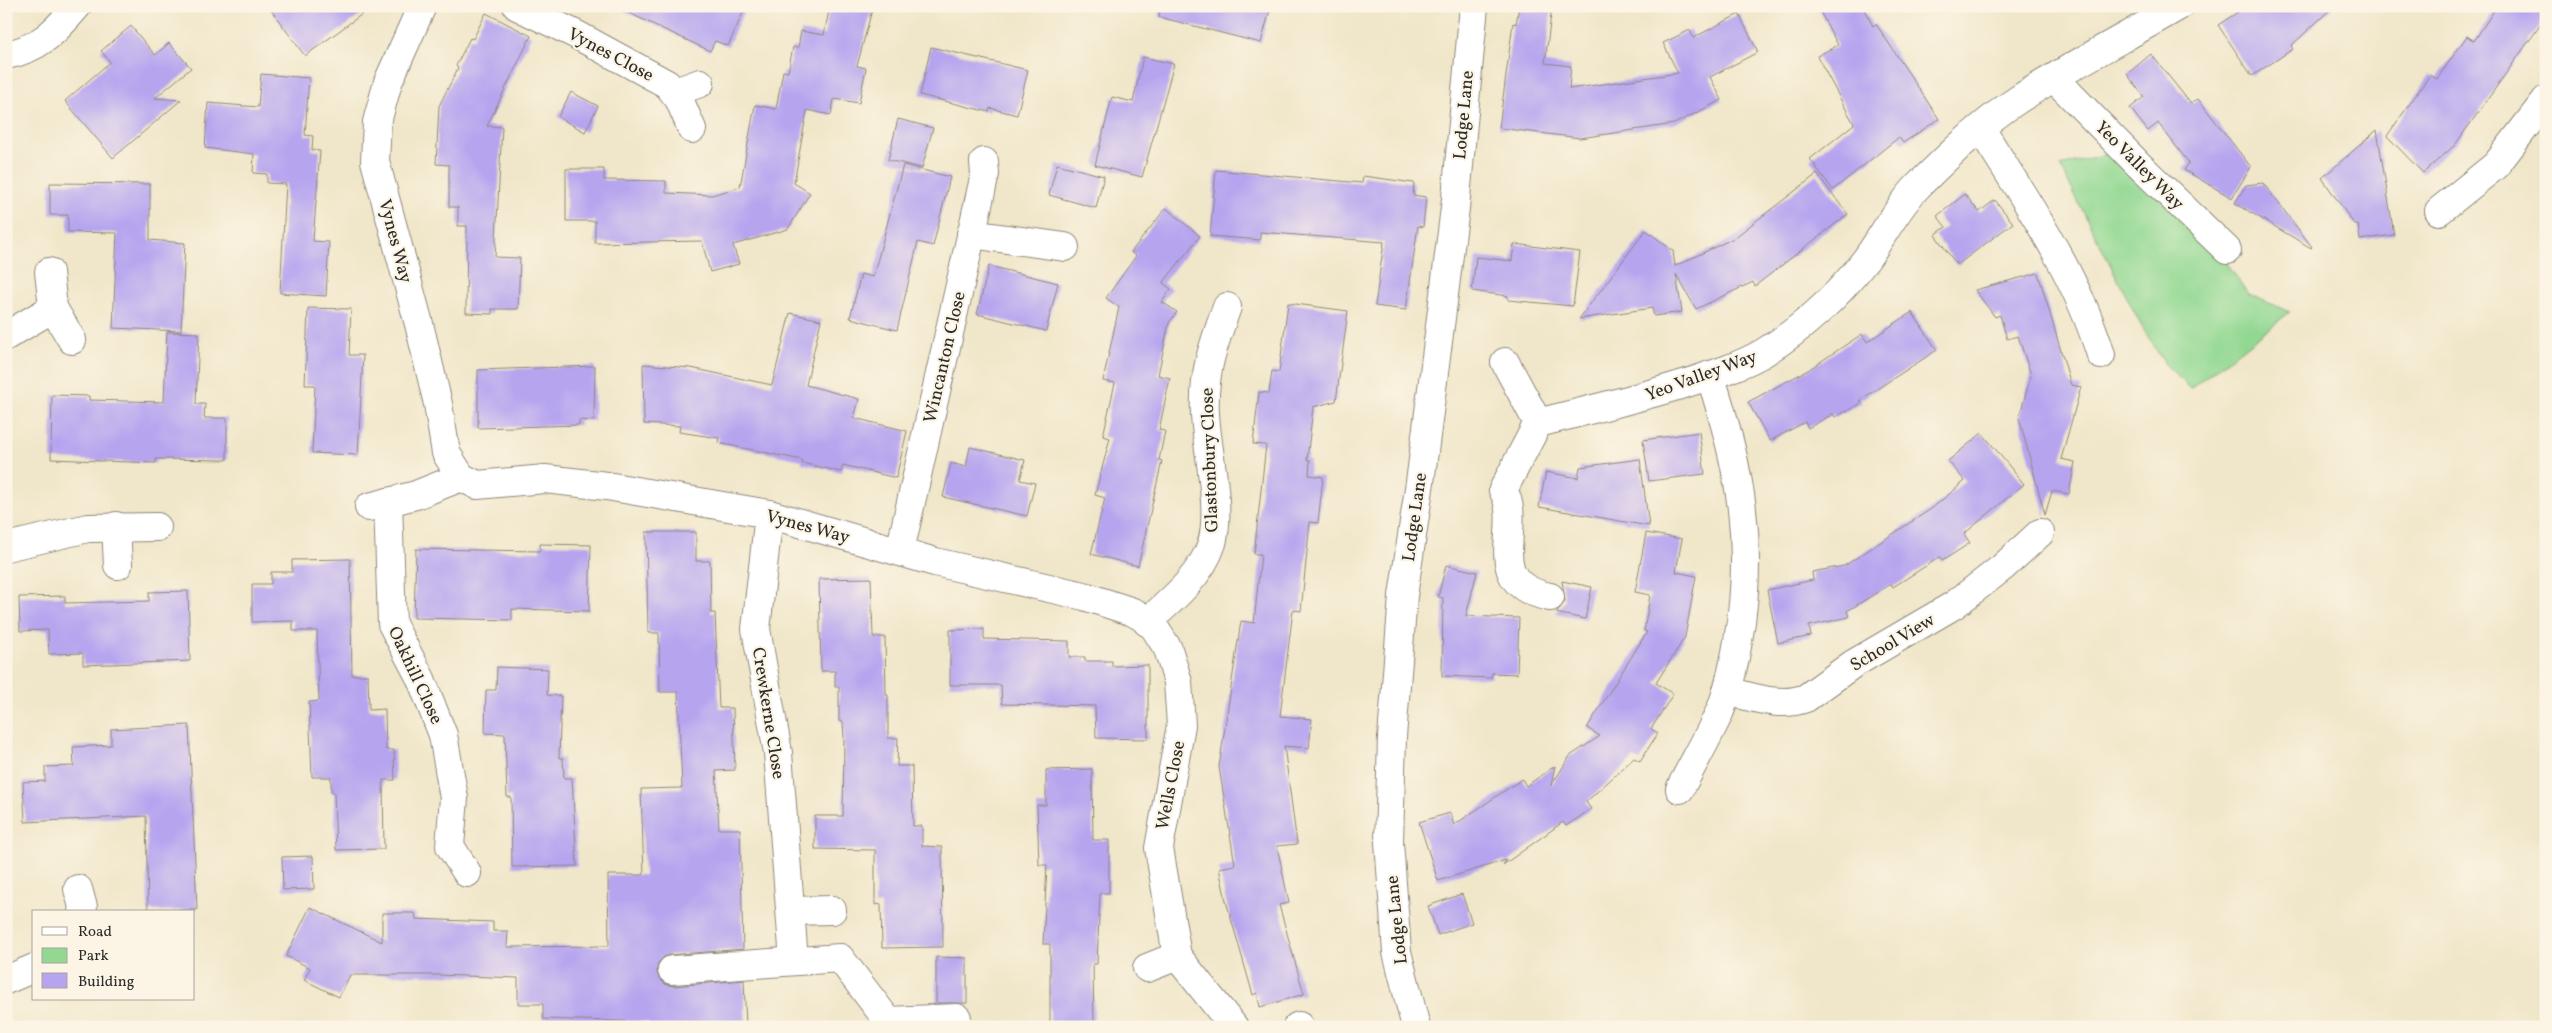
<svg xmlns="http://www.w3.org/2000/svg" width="2552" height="1033" viewBox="0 0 2552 1033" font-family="Vollkorn,serif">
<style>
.green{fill:#92d892;stroke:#5e825e}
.building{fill:#b6a4ef}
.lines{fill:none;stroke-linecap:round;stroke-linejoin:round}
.minor-casing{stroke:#8e887a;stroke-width:30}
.minor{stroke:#fff;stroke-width:28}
.labels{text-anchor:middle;stroke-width:4.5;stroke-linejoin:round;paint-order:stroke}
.street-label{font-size:18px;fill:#2b2b2b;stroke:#fcf5e5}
</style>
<rect width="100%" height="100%" fill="#fcf5e5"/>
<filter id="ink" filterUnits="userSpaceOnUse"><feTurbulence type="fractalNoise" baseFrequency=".02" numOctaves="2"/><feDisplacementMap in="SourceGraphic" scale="10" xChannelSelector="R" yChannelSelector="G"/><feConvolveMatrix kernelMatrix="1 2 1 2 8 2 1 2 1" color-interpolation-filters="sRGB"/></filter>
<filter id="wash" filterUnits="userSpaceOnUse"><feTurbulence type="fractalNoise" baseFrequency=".0096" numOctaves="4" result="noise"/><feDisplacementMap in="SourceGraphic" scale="20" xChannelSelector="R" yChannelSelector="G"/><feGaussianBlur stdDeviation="1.12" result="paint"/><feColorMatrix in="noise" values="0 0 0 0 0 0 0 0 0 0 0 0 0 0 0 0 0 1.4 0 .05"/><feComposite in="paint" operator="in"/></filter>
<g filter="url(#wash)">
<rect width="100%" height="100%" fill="#f0e6c9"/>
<path class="green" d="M 2110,153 L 2225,260 L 2248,294 L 2290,312 L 2190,389 L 2165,364 L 2142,327 L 2060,166 Z"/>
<g id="blocks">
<g class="building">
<path d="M 268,6 L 373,6 L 305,56 Z"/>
<path d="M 614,6 L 746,6 L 728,46 L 715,41 L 710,51 Z"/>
<path d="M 830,6 L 873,6 L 857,66 L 866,68 L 859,103 L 834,99 L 831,115 L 807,110 L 794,183 L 810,193 L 788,229 L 733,245 L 739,264 L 710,272 L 702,241 L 595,243 L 595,221 L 566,221 L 566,169 L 604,169 L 604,180 L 666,181 L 666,193 L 712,195 L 740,187 L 755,105 L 776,109 L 783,71 L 788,72 L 793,47 L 798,48 L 801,31 L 824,35 Z"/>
<path d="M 1160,6 L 1271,6 L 1261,43 L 1159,17 Z"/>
<path d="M 1519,6 L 1552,6 L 1545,63 L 1571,66 L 1569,89 L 1678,73 L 1663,43 L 1690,30 L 1693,38 L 1739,14 L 1758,52 L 1710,77 L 1722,100 L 1674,124 L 1580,138 L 1499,128 L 1513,23 L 1516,24 Z"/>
<path d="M 1817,6 L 1862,6 L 1873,26 L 1876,24 L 1939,119 L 1903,143 L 1899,137 L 1833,190 L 1810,159 L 1854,124 L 1817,56 L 1838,45 Z"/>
<path d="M 2247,6 L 2334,6 L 2291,46 L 2293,49 L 2252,76 L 2218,25 Z"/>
<path d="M 2497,6 L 2546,6 L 2546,17 L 2455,145 L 2423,173 L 2387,136 L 2430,75 L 2437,79 L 2467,36 L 2474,41 Z"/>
<path d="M 486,13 L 531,36 L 487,126 L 502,127 L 495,257 L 520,258 L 518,309 L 492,309 L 492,314 L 466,313 L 467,226 L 458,226 L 458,207 L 449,207 L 449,165 L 436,164 L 439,106 L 458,68 L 456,66 L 470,38 L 473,39 Z"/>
<path d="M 131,26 L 155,55 L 169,43 L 191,68 L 155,98 L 181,100 L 113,158 L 65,101 L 110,62 L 101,51 Z"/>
<path d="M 931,47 L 1028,70 L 1017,115 L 990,108 L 989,112 L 920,95 Z"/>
<path d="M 2151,54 L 2191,104 L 2198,99 L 2251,167 L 2232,198 L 2184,170 L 2189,163 L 2158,123 L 2148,131 L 2130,108 L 2144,97 L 2127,74 Z"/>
<path d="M 1143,57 L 1174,64 L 1142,177 L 1095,165 L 1112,97 L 1133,102 Z"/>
<path d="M 261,74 L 309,78 L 305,135 L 313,136 L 312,150 L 320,151 L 313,241 L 329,242 L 326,296 L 280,293 L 286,184 L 267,183 L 267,174 L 253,173 L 254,154 L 205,148 L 208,103 L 258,107 Z"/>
<path d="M 571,92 L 598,106 L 585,132 L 558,117 Z"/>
<path d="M 898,119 L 933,128 L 922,168 L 888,160 Z"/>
<path d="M 2377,130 L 2394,235 L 2360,240 L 2358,224 L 2354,224 L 2322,178 Z"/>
<path d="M 1057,164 L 1104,176 L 1096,208 L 1049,195 Z"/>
<path d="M 903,165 L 950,177 L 933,246 L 918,242 L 897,330 L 850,318 L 861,274 L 873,277 Z"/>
<path d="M 1216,170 L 1362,183 L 1363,176 L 1414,183 L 1413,195 L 1426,197 L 1423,227 L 1418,226 L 1406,310 L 1375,306 L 1384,242 L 1260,232 L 1260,240 L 1210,236 Z"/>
<path d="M 1817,174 L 1848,214 L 1755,286 L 1753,282 L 1696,309 L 1676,274 L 1682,312 L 1654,316 L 1652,308 L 1579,319 L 1646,230 L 1673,251 L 1675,266 L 1734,238 Z"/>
<path d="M 50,183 L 150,184 L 150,240 L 185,243 L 181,331 L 113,328 L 117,233 L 68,232 L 68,215 L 50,215 Z"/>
<path d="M 2263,183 L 2312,247 L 2311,248 L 2235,203 L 2246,185 Z"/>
<path d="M 1965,194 L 1979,212 L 1995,200 L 2013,223 L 1957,265 L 1935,235 L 1946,227 L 1937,216 Z"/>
<path d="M 1166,208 L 1200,236 L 1163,283 L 1171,289 L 1162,302 L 1177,312 L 1169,323 L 1158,375 L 1170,378 L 1159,430 L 1165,431 L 1159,460 L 1162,461 L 1138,566 L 1091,554 L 1105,498 L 1095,495 L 1110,438 L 1103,436 L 1115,383 L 1103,381 L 1119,307 L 1106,298 L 1136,256 L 1131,252 Z"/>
<path d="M 1514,244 L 1580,252 L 1573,306 L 1508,300 L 1508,296 L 1472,291 L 1476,257 L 1512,261 Z"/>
<path d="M 989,266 L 1058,283 L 1046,331 L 977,314 Z"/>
<path d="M 2038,273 L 2071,385 L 2081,387 L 2061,459 L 2075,462 L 2069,494 L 2052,491 L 2045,515 L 2019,418 L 2031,375 L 2018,336 L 2007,339 L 2000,315 L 1995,317 L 1975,290 Z"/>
<path d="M 1288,303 L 1348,311 L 1336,401 L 1313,407 L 1307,460 L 1310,460 L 1309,475 L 1323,477 L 1318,523 L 1310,522 L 1301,611 L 1293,610 L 1280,716 L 1312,719 L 1309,748 L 1284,746 L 1297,844 L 1277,846 L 1289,903 L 1279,905 L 1304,994 L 1260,1007 L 1257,993 L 1253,995 L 1226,901 L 1219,868 L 1235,865 L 1219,767 L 1241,621 L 1254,623 L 1261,554 L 1254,554 L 1266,445 L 1253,444 L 1259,392 L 1269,393 L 1272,371 L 1279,372 Z"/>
<path d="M 308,308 L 351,309 L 349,355 L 363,355 L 358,455 L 312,453 L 315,385 L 305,385 Z"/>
<path d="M 1912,312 L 1937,350 L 1860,400 L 1862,403 L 1835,417 L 1833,414 L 1808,428 L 1805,422 L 1770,441 L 1748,402 L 1808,370 L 1862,334 L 1867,342 Z"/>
<path d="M 790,313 L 821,320 L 806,385 L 859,399 L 854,418 L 907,431 L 896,478 L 843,465 L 841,472 L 802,463 L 802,460 L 718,443 L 719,438 L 679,432 L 680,426 L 644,424 L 643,364 L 691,368 L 772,385 Z"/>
<path d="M 167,332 L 199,333 L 196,404 L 205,404 L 204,418 L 227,418 L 227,460 L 156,459 L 156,463 L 51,459 L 52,395 L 89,396 L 89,400 L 164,402 Z"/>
<path d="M 595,366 L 594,421 L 579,420 L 579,425 L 478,428 L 478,370 Z"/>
<path d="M 1699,432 L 1705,474 L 1649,481 L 1643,440 Z"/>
<path d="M 1982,433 L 2024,484 L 1964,534 L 1970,543 L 1942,561 L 1940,557 L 1893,587 L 1891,584 L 1847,611 L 1849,617 L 1809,626 L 1811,636 L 1778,643 L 1767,590 L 1813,580 L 1812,572 L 1844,566 L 1931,509 L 1965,481 L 1948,461 Z"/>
<path d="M 970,447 L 1025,460 L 1020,480 L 1035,483 L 1027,516 L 943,497 L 951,463 L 966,467 Z"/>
<path d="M 1640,459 L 1649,526 L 1539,507 L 1546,472 L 1578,478 L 1580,467 Z"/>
<path d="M 646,532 L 696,532 L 696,561 L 710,561 L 711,613 L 715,613 L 719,708 L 733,708 L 735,770 L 716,771 L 719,829 L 740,829 L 743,949 L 670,955 L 664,957 L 658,963 L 657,972 L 659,978 L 665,984 L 673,986 L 744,980 L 746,1027 L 648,1027 L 648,1022 L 543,1019 L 543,1004 L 518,1004 L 518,978 L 438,975 L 350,975 L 339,997 L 304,980 L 310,968 L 286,956 L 310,907 L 382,942 L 382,913 L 415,913 L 416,919 L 493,922 L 493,931 L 508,931 L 507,947 L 609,946 L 608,875 L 644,875 L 641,789 L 682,788 L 678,692 L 660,692 L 659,633 L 648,633 Z"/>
<path d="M 1646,533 L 1682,539 L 1676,572 L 1696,576 L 1685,637 L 1656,683 L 1673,694 L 1651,729 L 1658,733 L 1640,761 L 1634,758 L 1586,802 L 1591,809 L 1566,826 L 1563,822 L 1503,865 L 1506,860 L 1438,881 L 1419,822 L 1450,813 L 1454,825 L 1522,779 L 1526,786 L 1555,766 L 1551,786 L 1570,756 L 1600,736 L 1587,728 L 1647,632 L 1644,631 L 1650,595 L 1635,592 Z"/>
<path d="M 540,544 L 591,545 L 589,611 L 512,609 L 512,620 L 414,618 L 416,549 L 540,551 Z"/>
<path d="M 350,559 L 352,675 L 368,675 L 369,710 L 385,709 L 386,750 L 394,750 L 395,780 L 383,780 L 384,849 L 336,850 L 334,792 L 331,792 L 331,777 L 312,777 L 309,702 L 319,701 L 317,631 L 293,631 L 293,621 L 252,622 L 252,584 L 271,584 L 271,572 L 292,572 L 292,560 Z"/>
<path d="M 1446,565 L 1477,572 L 1466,616 L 1519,618 L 1517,674 L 1492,673 L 1491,678 L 1442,676 L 1443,598 L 1438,597 Z"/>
<path d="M 871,578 L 873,637 L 885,637 L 886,695 L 888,695 L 888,738 L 898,738 L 897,766 L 912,766 L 913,826 L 922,826 L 922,846 L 942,847 L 943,947 L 882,948 L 881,904 L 875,905 L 875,850 L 815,849 L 815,816 L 843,816 L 844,738 L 843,722 L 839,721 L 839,687 L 835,687 L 835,671 L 821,671 L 819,579 Z"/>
<path d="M 1562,581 L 1592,587 L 1585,619 L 1556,613 L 1565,601 Z"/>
<path d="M 188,591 L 190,661 L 83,665 L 83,653 L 49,654 L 48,630 L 20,631 L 19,597 L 65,596 L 65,603 L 149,601 L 149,592 Z"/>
<path d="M 984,629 L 984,639 L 1069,641 L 1069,657 L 1085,657 L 1085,661 L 1112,661 L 1112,666 L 1148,665 L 1148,739 L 1096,738 L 1095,706 L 1002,704 L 1001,685 L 950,685 L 950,630 Z"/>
<path d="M 497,667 L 548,669 L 547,695 L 561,696 L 559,758 L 563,758 L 564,778 L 572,778 L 577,866 L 512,867 L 511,797 L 507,797 L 505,734 L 485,733 L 486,690 L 496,690 Z"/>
<path d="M 189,725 L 197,910 L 148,911 L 146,816 L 25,822 L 23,782 L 45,781 L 45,767 L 74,766 L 73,747 L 111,745 L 111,729 Z"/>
<path d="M 1092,769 L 1093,840 L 1109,840 L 1109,893 L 1100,893 L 1097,964 L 1093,964 L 1094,1027 L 1050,1027 L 1050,944 L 1043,944 L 1047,865 L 1039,865 L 1037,805 L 1046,805 L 1046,770 Z"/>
<path d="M 313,856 L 314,889 L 283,890 L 282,857 Z"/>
<path d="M 1462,894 L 1472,923 L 1438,935 L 1428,906 Z"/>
<path d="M 936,957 L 967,958 L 967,1003 L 936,1003 Z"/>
</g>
</g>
</g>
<g filter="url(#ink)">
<use href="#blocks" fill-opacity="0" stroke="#8e887a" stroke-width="1"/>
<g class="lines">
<defs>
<g id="minor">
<path d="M 422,6 L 388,82 L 377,122 L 375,161 L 419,324 L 438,404 L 446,453 L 461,477 L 477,485 L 545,479 L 607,486 L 769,514 L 935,562 L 1084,596 L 1133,612 L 1142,617 L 1154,627 L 1168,649 L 1178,682 L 1181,725 L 1159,848 L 1177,956"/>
<path d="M 517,6 L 577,35 L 667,84 L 679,99 L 692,129"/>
<path d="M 6,55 C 39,49 56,31 77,6"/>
<path d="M 2054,78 L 2138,164 L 2227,250"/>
<path d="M 675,92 L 700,83"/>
<path d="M 1981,129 C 2026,201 2076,273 2101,355"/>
<path d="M 2439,211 L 2496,165 L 2546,100"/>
<path d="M 971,234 L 1065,247"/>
<path d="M 49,272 L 53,308 L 72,340"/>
<path d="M 6,336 L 53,308"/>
<path d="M 1505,362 L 1538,423"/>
<path d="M 388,502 L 392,624 L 421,679 L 443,735 L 454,798 L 450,846 L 467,873"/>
<path d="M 369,507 L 416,495 L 461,477"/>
<path d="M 769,514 L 756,629 L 778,753 L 794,961"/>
<path d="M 116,526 L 118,565"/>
<path d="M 6,547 L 88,528 L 157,527"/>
<path d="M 900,551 L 985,174 L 984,162"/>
<path d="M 1550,597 C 1479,583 1525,527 1503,490 L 1538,423 C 1589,410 1640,398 1690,382 C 1715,374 1740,366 1763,353 C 1802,329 1839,295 1867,258 C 1884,234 1897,208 1917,187 C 1948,156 1982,123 2019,99 C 2070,66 2126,37 2179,6"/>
<path d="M 1147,622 C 1172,600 1202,575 1212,543 C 1222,507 1207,452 1205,414 C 1203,372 1213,346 1227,307"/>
<path d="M 1727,691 C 1753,697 1780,708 1806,698 L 1853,664 L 1954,605 L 2003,567 L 2040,533"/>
<path d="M 1680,789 C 1693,763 1708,738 1720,711 C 1729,689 1734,665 1738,641 C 1755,544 1740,467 1710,375"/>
<path d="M 78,889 L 83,907 L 82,912"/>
<path d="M 791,911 L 832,910"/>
<path d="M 1147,968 L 1177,956 L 1234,1027"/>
<path d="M 672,970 L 840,958 L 888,1021 L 957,1018"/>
<path d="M 6,980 L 34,968"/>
<path d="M 1297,1027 L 1299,1026"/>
<path d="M 1416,1027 L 1397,952 L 1389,842 L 1392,737 L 1403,596 L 1421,475 L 1455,208 L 1474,6"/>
</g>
</defs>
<use href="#minor" class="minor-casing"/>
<use href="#minor" class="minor"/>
</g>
</g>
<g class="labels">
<g class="street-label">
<text transform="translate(611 54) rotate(28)" y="6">Vynes Close</text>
<text transform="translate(1463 115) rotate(-85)" y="6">Lodge Lane</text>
<text transform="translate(2140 165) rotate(45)" y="6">Yeo Valley Way</text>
<text transform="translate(396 241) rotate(75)" y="6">Vynes Way</text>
<text transform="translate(944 357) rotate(-77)" y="6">Wincanton Close</text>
<text transform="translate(1701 375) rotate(-20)" y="6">Yeo Valley Way</text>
<text transform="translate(1209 460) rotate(-92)" y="6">Glastonbury Close</text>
<text transform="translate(1414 517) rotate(-82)" y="6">Lodge Lane</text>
<text transform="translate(808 526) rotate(15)" y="6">Vynes Way</text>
<text transform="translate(1892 642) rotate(-31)" y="6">School View</text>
<text transform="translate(416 675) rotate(65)" y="6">Oakhill Close</text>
<text transform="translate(769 713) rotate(81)" y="6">Crewkerne Close</text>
<text transform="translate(1170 785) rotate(-79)" y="6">Wells Close</text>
<text transform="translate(1396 920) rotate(-96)" y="6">Lodge Lane</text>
</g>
</g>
<rect width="2552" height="1033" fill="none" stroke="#fcf5e5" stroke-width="25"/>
<rect x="32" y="910" width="162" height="90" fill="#fcf5e5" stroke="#a8a49b"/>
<rect x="42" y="927" width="25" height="8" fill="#ffffff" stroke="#a8a49b"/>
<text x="78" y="936" font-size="15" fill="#2b2b2b">Road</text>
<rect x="42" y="948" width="25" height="15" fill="#92d892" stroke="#a8a49b"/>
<text x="78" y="960" font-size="15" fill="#2b2b2b">Park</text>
<rect x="42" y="973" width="25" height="15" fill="#b6a4ef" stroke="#a8a49b"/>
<text x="78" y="986" font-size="15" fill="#2b2b2b">Building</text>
</svg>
